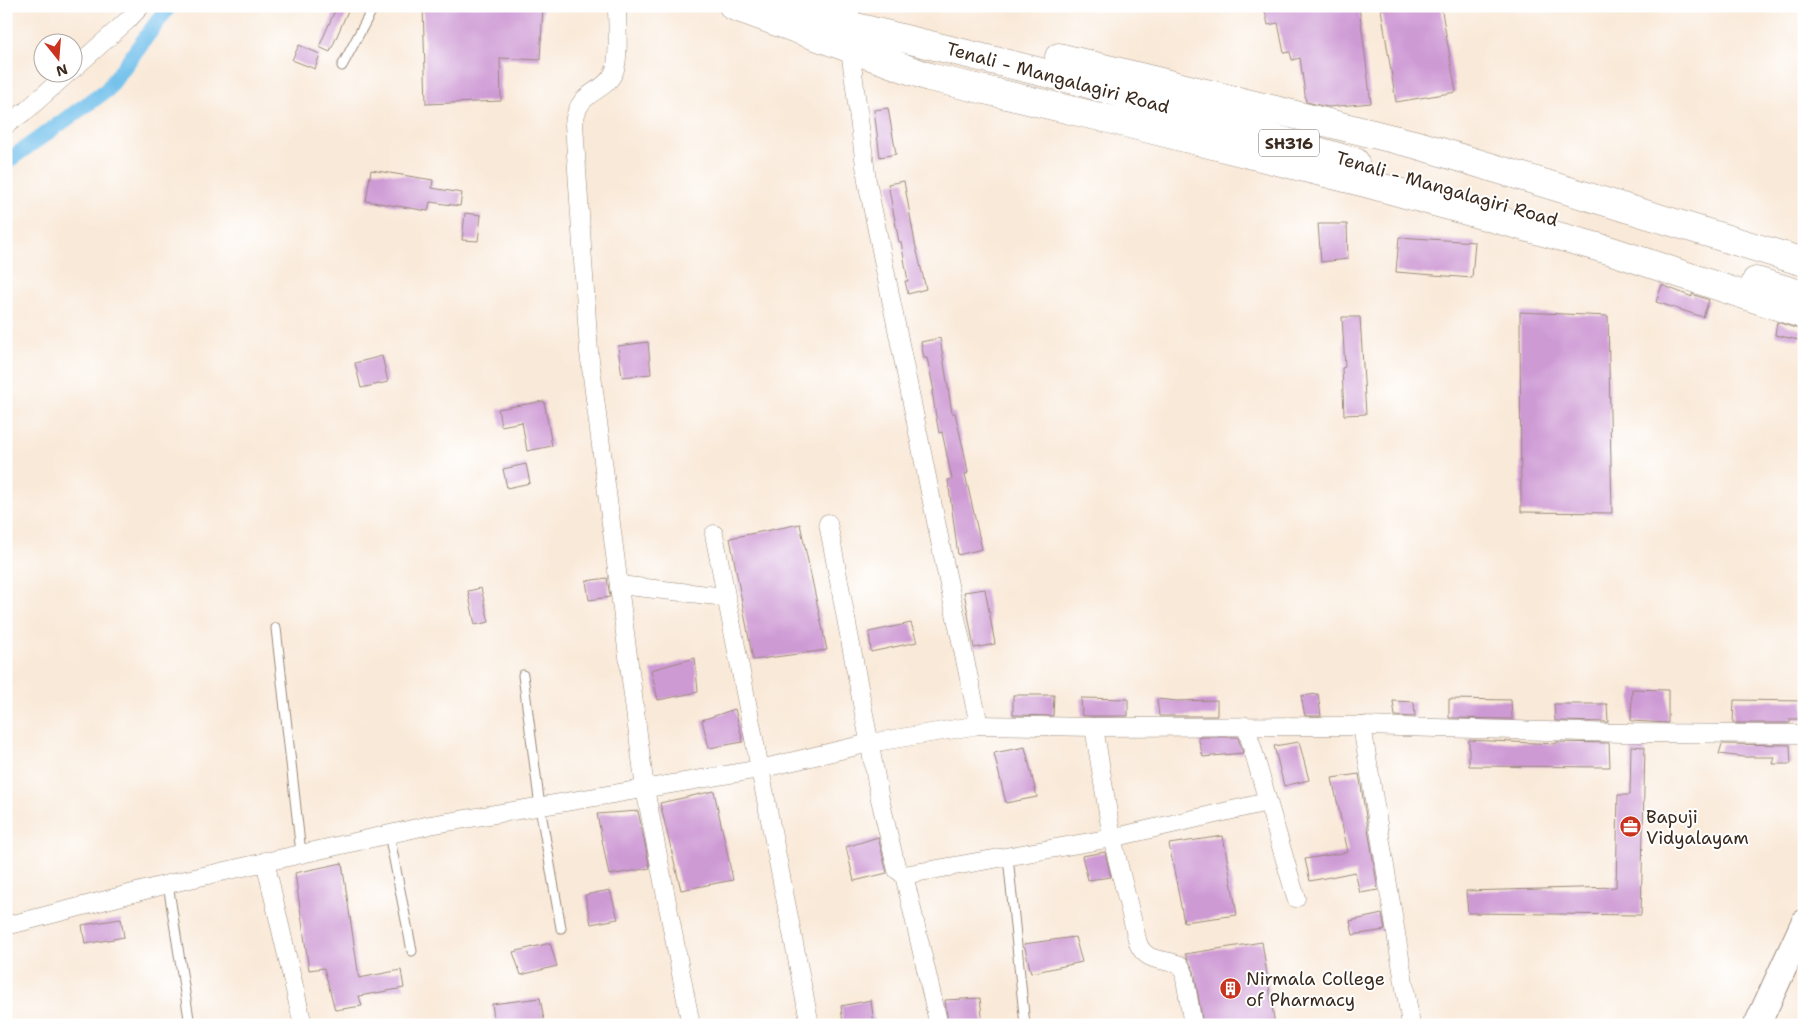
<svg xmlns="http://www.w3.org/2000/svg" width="1810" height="1031" viewBox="0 0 1810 1031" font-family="'Shantell Sans',sans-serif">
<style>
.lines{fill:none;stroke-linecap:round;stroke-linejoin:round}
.canal{stroke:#70bfeb;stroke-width:16}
.building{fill:#ce9ad4}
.lane-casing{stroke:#9a8a7b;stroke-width:11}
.street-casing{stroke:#9a8a7b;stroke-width:19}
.secondary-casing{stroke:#9a8a7b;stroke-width:28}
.primary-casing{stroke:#9a8a7b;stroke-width:29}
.lane{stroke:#fff;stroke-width:9}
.street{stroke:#fff;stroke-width:18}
.secondary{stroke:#fff;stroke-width:26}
.primary{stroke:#fff;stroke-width:28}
.labels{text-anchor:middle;stroke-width:4;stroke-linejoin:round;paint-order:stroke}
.shield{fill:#fff;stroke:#766a62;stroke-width:1}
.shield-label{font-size:16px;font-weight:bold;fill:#3b2a1e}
.street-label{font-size:18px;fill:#3b2a1e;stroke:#fff}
.poi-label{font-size:18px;fill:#3b2a1e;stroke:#fff;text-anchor:start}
</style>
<rect width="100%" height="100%" fill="#fff"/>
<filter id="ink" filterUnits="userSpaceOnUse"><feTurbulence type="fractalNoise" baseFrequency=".02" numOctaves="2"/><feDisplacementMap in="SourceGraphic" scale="10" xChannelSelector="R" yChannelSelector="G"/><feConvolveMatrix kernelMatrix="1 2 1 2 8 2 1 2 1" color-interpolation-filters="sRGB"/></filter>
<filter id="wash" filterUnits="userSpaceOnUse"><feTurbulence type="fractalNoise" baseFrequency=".0096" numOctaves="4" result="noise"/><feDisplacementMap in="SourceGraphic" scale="20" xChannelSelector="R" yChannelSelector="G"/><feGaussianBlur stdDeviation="1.12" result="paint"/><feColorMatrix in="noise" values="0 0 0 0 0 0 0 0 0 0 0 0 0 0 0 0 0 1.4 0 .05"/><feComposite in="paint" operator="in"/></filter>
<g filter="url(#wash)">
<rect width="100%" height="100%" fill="#f9e9d8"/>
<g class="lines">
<path class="canal" d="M 6,162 L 107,90 L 169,6"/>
</g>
<g id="blocks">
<g class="building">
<path d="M 337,6 L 350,6 L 330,52 L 319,47 Z"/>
<path d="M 423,6 L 543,6 L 540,60 L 500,58 L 501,101 L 426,104 Z"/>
<path d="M 1264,6 L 1359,6 L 1371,103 L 1328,107 L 1306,102 L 1300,58 L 1292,60 L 1290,52 L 1284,53 L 1278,23 L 1268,25 Z"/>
<path d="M 1397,6 L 1441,6 L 1456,92 L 1396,102 L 1381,9 Z"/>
<path d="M 299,45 L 320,54 L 315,69 L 292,60 Z"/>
<path d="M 888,108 L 896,154 L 880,157 L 874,110 Z"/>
<path d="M 371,170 L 433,180 L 432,188 L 462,193 L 460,206 L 430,202 L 428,211 L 366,201 Z"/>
<path d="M 904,181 L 915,243 L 926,289 L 908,294 L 905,281 L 908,281 L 901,242 L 899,242 L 888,184 Z"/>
<path d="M 465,213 L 481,215 L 478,241 L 462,240 Z"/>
<path d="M 1318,224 L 1347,224 L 1348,259 L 1321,262 Z"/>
<path d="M 1399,237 L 1475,242 L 1472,278 L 1396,272 Z"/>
<path d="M 1662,285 L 1692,297 L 1692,294 L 1709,300 L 1703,317 L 1656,302 Z"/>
<path d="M 1520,312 L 1608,316 L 1612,513 L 1521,512 Z"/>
<path d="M 1342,317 L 1360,317 L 1366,414 L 1344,415 L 1342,368 L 1345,367 Z"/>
<path d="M 1777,322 L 1802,330 L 1799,340 L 1775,335 Z"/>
<path d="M 940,338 L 952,413 L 955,413 L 965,456 L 968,473 L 965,474 L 982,549 L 958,555 L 948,480 L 952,479 L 942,432 L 939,433 L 936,417 L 932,391 L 934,391 L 927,358 L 924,358 L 921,342 Z"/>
<path d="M 648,342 L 651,374 L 622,377 L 618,346 Z"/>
<path d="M 382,356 L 388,382 L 361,388 L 355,363 Z"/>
<path d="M 544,401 L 552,446 L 527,451 L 522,422 L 501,426 L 498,409 Z"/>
<path d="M 526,464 L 530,483 L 507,488 L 503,469 Z"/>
<path d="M 800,524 L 827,650 L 753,660 L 730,538 Z"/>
<path d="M 607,578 L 610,597 L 589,600 L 586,581 Z"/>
<path d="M 481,588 L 489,622 L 475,625 L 468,591 Z"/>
<path d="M 985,589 L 995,644 L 974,648 L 964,592 Z"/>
<path d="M 911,623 L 917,642 L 871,652 L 869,632 Z"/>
<path d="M 695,658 L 698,692 L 658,700 L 651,670 Z"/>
<path d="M 1632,689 L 1668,690 L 1668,723 L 1631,721 Z"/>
<path d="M 1318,694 L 1321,716 L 1305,716 L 1301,696 Z"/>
<path d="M 1013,695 L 1054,695 L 1053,716 L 1013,715 Z"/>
<path d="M 1081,698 L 1128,699 L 1128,716 L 1082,716 Z"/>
<path d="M 1157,699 L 1177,701 L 1217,700 L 1217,716 L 1159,716 Z"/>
<path d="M 1449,699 L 1511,700 L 1512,719 L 1449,718 Z"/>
<path d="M 1734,700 L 1804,701 L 1804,719 L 1790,719 L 1790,723 L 1733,723 Z"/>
<path d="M 1393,701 L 1414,702 L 1415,717 L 1395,716 Z"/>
<path d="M 1554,704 L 1607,704 L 1608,722 L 1555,721 Z"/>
<path d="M 735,709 L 743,742 L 709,748 L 702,720 Z"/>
<path d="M 1198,737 L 1238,737 L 1243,753 L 1203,757 Z"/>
<path d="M 1469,740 L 1556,744 L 1556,742 L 1609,743 L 1610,767 L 1469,766 Z"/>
<path d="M 1299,742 L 1309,780 L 1284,786 L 1274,746 Z"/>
<path d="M 1722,744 L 1790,745 L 1791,764 L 1773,764 L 1775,757 L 1744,757 L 1719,754 Z"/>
<path d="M 1631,746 L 1645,747 L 1641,915 L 1468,913 L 1466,891 L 1616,887 L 1618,795 L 1630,795 Z"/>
<path d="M 1025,747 L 1037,797 L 1006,803 L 994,753 Z"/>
<path d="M 1359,774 L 1378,890 L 1360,893 L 1355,872 L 1310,881 L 1305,859 L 1348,852 L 1332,778 Z"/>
<path d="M 714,791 L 733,880 L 681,890 L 660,803 Z"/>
<path d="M 638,811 L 650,868 L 609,875 L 597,814 Z"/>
<path d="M 1223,836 L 1237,915 L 1184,922 L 1169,844 Z"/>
<path d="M 878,837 L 887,873 L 854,881 L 846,847 Z"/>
<path d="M 1105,852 L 1111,877 L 1088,880 L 1082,856 Z"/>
<path d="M 342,863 L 359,978 L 401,970 L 404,988 L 359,996 L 362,1006 L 335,1010 L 324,968 L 309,970 L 295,873 Z"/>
<path d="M 610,890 L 618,919 L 591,924 L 585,895 Z"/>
<path d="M 1382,914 L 1385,930 L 1353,935 L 1350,921 Z"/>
<path d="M 121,919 L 124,937 L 85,944 L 82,925 Z"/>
<path d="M 1075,937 L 1082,962 L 1031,973 L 1024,944 Z"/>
<path d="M 1262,942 L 1275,1025 L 1203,1025 L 1194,971 L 1185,954 Z"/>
<path d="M 550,943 L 557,966 L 521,975 L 513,952 Z"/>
<path d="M 540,998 L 545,1025 L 495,1025 L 492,1004 Z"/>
<path d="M 980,998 L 983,1025 L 946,1025 L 947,1015 L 945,1000 Z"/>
<path d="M 871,1000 L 874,1025 L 843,1025 L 841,1006 Z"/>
</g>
</g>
</g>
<g filter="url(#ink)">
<use href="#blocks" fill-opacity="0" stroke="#9a8a7b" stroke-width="1"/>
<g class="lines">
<defs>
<g id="lane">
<path d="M 853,6 L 855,13"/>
<path d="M 342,66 L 374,6"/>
<path d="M 276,628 L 301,853"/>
<path d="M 523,675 L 540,807 L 561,928"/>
<path d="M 389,834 L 412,951"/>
<path d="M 1008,857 L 1025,1025"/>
<path d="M 168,884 L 190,1025"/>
</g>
<g id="street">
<path d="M 617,6 C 617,22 620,58 614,72 C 604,95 578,88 574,124 L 589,352 L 645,789 L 691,1025"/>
<path d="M 850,49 L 867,181 L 946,571 L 979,725"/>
<path d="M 72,70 L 128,20 L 141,6"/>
<path d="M 6,125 L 27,110 L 69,72"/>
<path d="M 828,523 L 880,799 L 897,870 L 904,875 L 1112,838 L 1267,802"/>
<path d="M 714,534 L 810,1025"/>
<path d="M 619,585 L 726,597"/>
<path d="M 1246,726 L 1296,898"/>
<path d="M 1362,726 L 1411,1025"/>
<path d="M 1094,727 L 1112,838 L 1138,943 C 1146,963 1163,958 1180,965 L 1184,973 L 1193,1025"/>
<path d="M 265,861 L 303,1025"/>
<path d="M 904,875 L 937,1017"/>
<path d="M 6,926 L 168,884 L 430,825 L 760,769 L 870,743 L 979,725 L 1094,727 L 1362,726 L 1622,733 L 1804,734"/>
</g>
<path id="secondary" d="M 1757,1025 L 1804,923"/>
<g id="primary">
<path d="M 733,6 L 929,77 L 1113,120 L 1369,184 L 1612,251 L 1804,315"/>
<path d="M 791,11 L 1082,82 L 1355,162"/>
<path d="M 1059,57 L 1418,145 L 1804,262"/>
<path d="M 1756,281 L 1804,295"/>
</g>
</defs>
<use href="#lane" class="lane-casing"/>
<use href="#street" class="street-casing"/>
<use href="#secondary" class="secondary-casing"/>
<use href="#primary" class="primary-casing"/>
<use href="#lane" class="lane"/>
<use href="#street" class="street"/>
<use href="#secondary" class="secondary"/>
<use href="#primary" class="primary"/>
</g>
</g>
<defs>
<symbol id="office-disc" viewBox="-11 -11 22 22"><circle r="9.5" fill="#c8321e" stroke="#fff"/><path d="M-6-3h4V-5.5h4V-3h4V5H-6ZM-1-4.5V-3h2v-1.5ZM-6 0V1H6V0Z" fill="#fff"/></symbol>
<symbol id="building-disc" viewBox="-11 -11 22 22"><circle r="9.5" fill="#c8321e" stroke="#fff"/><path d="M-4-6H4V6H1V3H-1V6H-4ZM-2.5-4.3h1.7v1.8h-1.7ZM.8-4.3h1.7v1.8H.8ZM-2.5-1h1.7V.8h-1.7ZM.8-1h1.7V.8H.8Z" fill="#fff"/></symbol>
</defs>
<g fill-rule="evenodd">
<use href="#office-disc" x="1618" y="814" width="25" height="25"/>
<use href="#building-disc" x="1218" y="976" width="25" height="25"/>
</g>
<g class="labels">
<rect class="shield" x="1259" y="129.5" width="60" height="27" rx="4"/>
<g class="shield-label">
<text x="1289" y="149">SH316</text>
</g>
<g class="street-label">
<text transform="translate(1058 78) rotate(15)" y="6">Tenali - Mangalagiri Road</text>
<text transform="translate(1447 189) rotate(16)" y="6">Tenali - Mangalagiri Road</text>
</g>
<g class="poi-label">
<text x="1646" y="823">Bapuji<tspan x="1646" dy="21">Vidyalayam</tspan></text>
<text x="1246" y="985">Nirmala College<tspan x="1246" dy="21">of Pharmacy</tspan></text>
</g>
</g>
<rect width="1810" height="1031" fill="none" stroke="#fff" stroke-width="25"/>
<g transform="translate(58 58) rotate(163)"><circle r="24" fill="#ffffff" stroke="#b1aaa5"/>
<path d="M0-4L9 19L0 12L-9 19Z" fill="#c8321e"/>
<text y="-8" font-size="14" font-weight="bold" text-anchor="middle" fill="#3b2a1e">N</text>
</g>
</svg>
